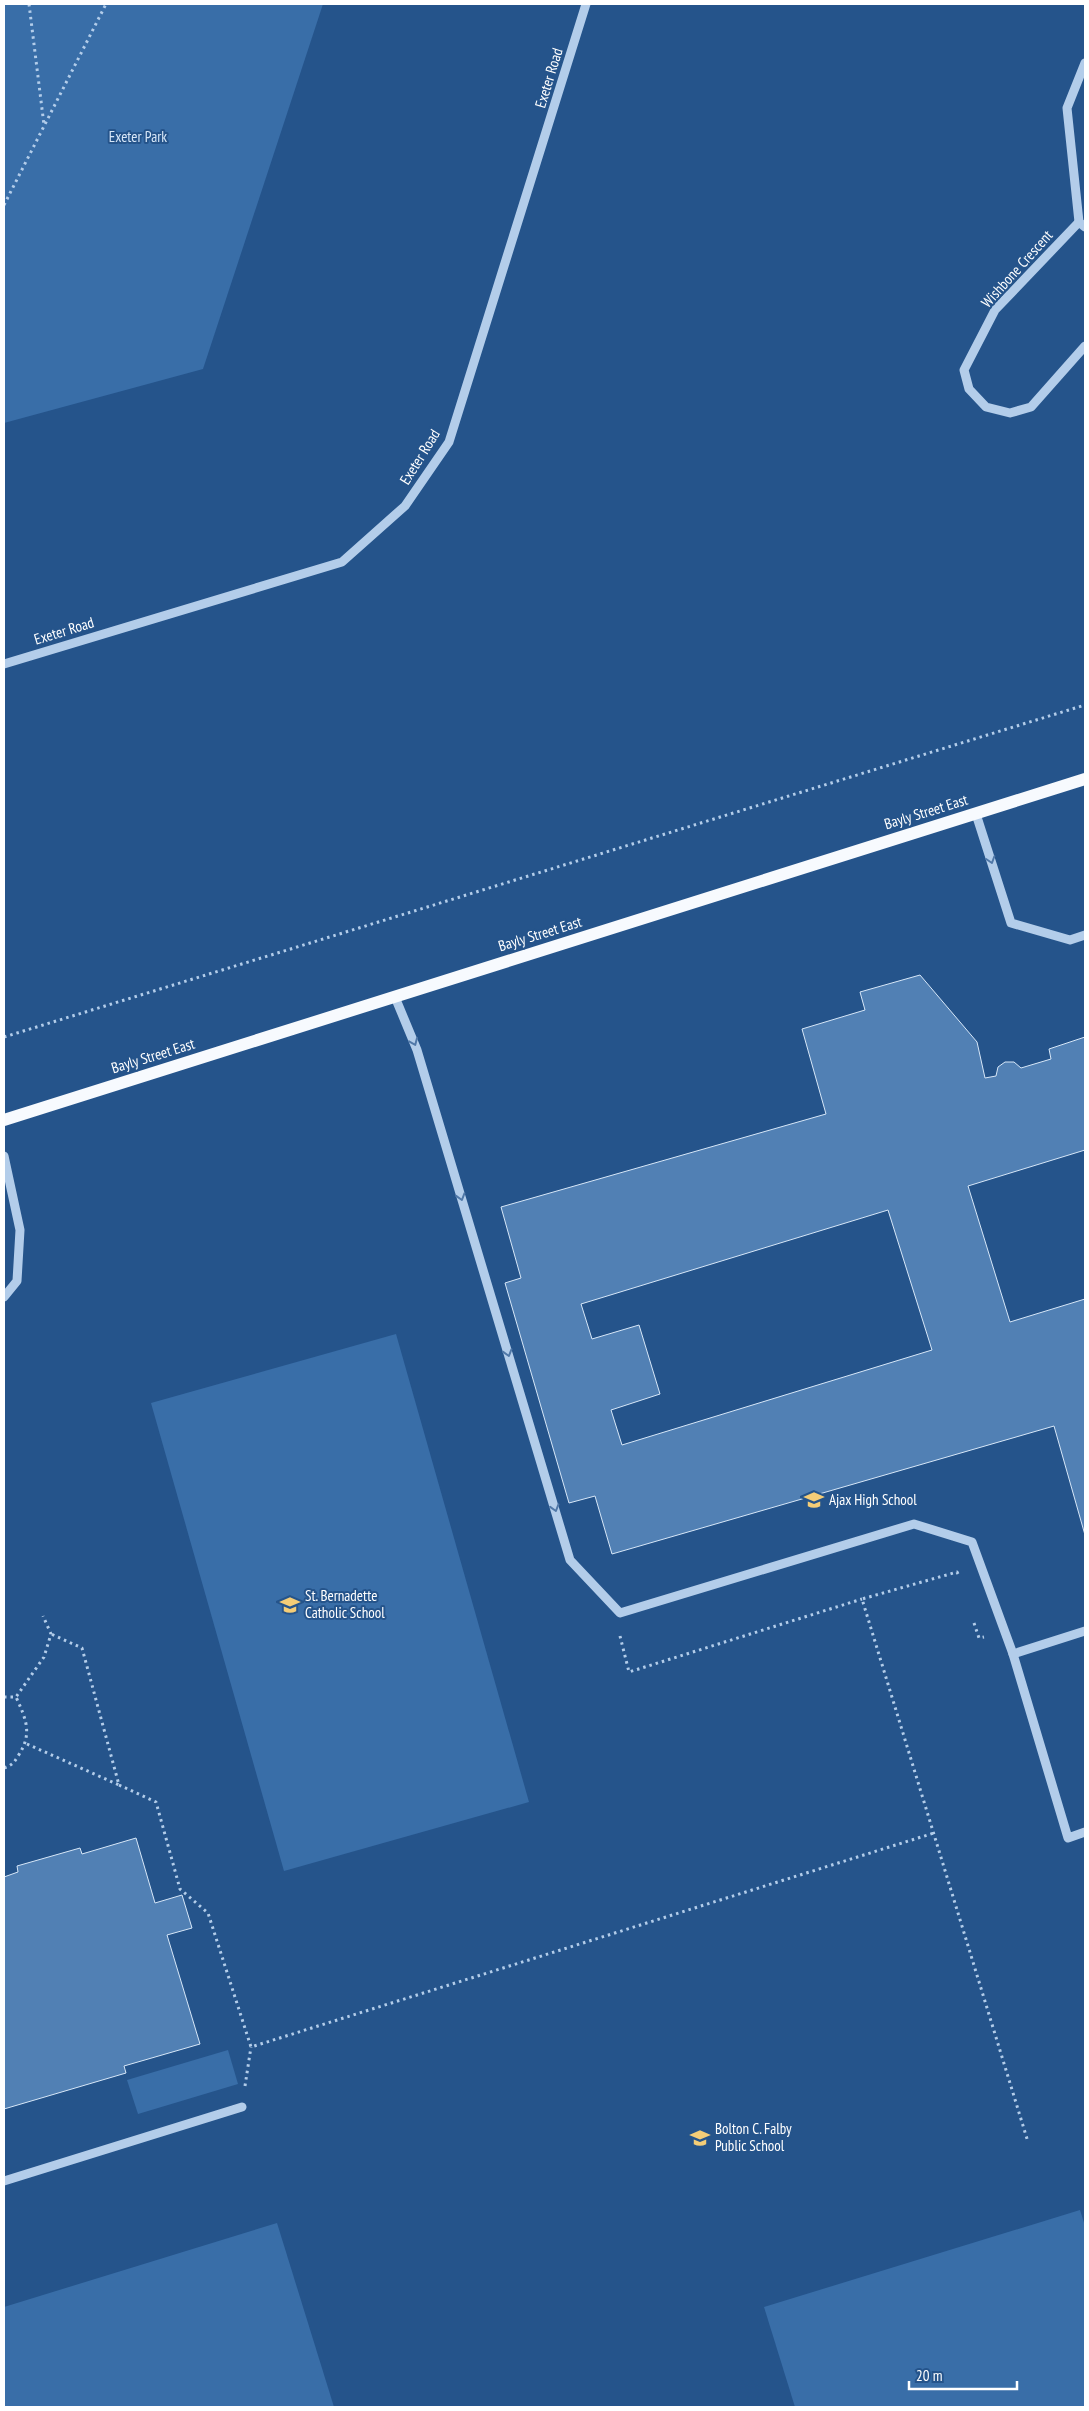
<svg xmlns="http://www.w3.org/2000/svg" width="1089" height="2411" viewBox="0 0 1089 2411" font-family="'PT Sans Narrow',sans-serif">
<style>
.green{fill:#396ea8}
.building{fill:#5180b4;stroke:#d7e7f8;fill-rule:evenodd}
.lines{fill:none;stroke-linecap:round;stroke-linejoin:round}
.path{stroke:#b3cdea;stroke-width:3;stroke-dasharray:2.5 4;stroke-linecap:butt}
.minor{stroke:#b3cdea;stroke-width:9}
.major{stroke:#f7fafe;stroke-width:12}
.oneway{stroke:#5078a8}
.labels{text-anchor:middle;stroke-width:4;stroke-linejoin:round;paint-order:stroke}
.street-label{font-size:15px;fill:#fff;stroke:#25548b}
.park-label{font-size:15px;fill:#d7e7f8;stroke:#25548b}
.poi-label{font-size:15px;fill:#fff;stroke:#25548b;text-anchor:start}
</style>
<rect width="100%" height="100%" fill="#25548b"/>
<g class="green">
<path d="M 4,4 L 323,4 L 203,369 L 4,423 Z"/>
<path d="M 396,1334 L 529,1802 L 284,1871 L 151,1403 Z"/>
<path d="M 228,2050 L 238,2084 L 138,2114 L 127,2080 Z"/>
<path d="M 1080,2210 L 1085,2226 L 1085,2407 L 795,2407 L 764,2307 Z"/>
<path d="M 277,2223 L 334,2407 L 4,2407 L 4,2307 Z"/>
</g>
<g class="building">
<path d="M 920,975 L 977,1042 L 985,1078 L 996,1076 L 998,1067 L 1005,1062 L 1014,1062 L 1021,1068 L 1051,1059 L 1049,1049 L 1085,1037 L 1085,1150 L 968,1186 L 1010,1322 L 1085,1299 L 1085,1535 L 1054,1426 L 612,1554 L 595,1496 L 569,1503 L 505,1283 L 521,1278 L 501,1207 L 826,1114 L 802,1029 L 865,1010 L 860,992 ZM 888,1210 L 932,1350 L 622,1445 L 611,1410 L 660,1394 L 639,1325 L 592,1339 L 581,1304 Z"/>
<path d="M 136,1838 L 155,1903 L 182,1895 L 192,1928 L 167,1935 L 200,2044 L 124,2066 L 126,2073 L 4,2109 L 4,1877 L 18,1872 L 17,1866 L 80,1848 L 82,1854 Z"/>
</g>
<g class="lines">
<g class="path">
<path d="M 29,4 L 44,125"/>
<path d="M 4,205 L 106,4"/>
<path d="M 4,1037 L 1085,705"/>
<path d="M 958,1574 L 957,1572 L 862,1599 L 1028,2142"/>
<path d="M 974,1623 L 979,1638 L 984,1637"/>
<path d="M 620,1636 L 629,1672 L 862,1599"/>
<path d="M 4,1697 L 16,1697 L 44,1657 L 51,1634 L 43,1616"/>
<path d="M 27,1744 L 119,1785 L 82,1648 L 51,1634"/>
<path d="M 4,1768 C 12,1765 14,1763 18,1756 C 33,1734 26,1719 16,1697"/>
<path d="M 119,1785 L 156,1802 L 180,1889 L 208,1913 L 251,2047 L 934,1833"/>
<path d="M 245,2086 L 251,2047"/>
</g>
<g class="minor">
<path d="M 1085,63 L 1067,108 L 1079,222 L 1085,227"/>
<path d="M 1079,222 L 995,310 L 964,370 L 969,389 L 986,407 L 1010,413 L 1031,407 L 1085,346"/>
<path d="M 4,664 L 342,562 L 405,506 L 449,442 L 586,4"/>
<path d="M 976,814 L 1011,923 L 1070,940 L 1085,935"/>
<path d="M 395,997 L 417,1050 L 570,1560 L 620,1613 L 914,1524 L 972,1542 L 1013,1654 L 1085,1631"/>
<path d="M 4,1156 L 20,1230 L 17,1281 L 4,1297"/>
<path d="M 1013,1654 L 1068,1838 L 1085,1832"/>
<path d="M 4,2181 L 242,2107"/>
</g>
<path class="major" d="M 4,1120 L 1085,779"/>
</g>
<defs><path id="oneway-chevron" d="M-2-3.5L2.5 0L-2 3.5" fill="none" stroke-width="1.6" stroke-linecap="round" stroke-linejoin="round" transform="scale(1.25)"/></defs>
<g class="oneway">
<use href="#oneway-chevron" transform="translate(991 860) rotate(72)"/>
<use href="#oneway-chevron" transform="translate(414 1042) rotate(67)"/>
<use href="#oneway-chevron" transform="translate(461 1197) rotate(73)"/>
<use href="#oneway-chevron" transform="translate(508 1353) rotate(73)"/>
<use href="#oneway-chevron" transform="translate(555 1508) rotate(73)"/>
</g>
<defs>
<symbol id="school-bare" viewBox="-9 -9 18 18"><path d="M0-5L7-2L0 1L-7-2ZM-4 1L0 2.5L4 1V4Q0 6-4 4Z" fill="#f4cd77" stroke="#25548b" stroke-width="2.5" paint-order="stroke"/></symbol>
</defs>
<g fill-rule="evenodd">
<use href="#school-bare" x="800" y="1486" width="28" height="28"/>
<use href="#school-bare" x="276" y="1591" width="28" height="28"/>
<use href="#school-bare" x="686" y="2124" width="28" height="28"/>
</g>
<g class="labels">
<g class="street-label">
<text transform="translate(549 78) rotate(-73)" y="5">Exeter Road</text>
<text transform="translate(1017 269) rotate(-48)" y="5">Wishbone Crescent</text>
<text transform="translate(420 457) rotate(-58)" y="5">Exeter Road</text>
<text transform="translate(64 631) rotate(-17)" y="5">Exeter Road</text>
<text transform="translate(926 812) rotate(-17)" y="5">Bayly Street East</text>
<text transform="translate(540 934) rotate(-17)" y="5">Bayly Street East</text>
<text transform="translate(153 1056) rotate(-17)" y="5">Bayly Street East</text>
</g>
<g class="park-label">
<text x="138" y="142">Exeter Park</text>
</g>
<g class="poi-label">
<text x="829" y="1505">Ajax High School</text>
<text x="305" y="1601">St. Bernadette<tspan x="305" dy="17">Catholic School</tspan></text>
<text x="715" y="2134">Bolton C. Falby<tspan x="715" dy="17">Public School</tspan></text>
</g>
</g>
<rect width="1089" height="2411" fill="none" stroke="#ffffff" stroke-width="10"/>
<path d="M909 2381v8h108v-8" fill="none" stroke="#ffffff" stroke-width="2.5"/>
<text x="916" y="2381" font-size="15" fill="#ffffff" stroke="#25548b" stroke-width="4" paint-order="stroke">20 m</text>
</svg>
